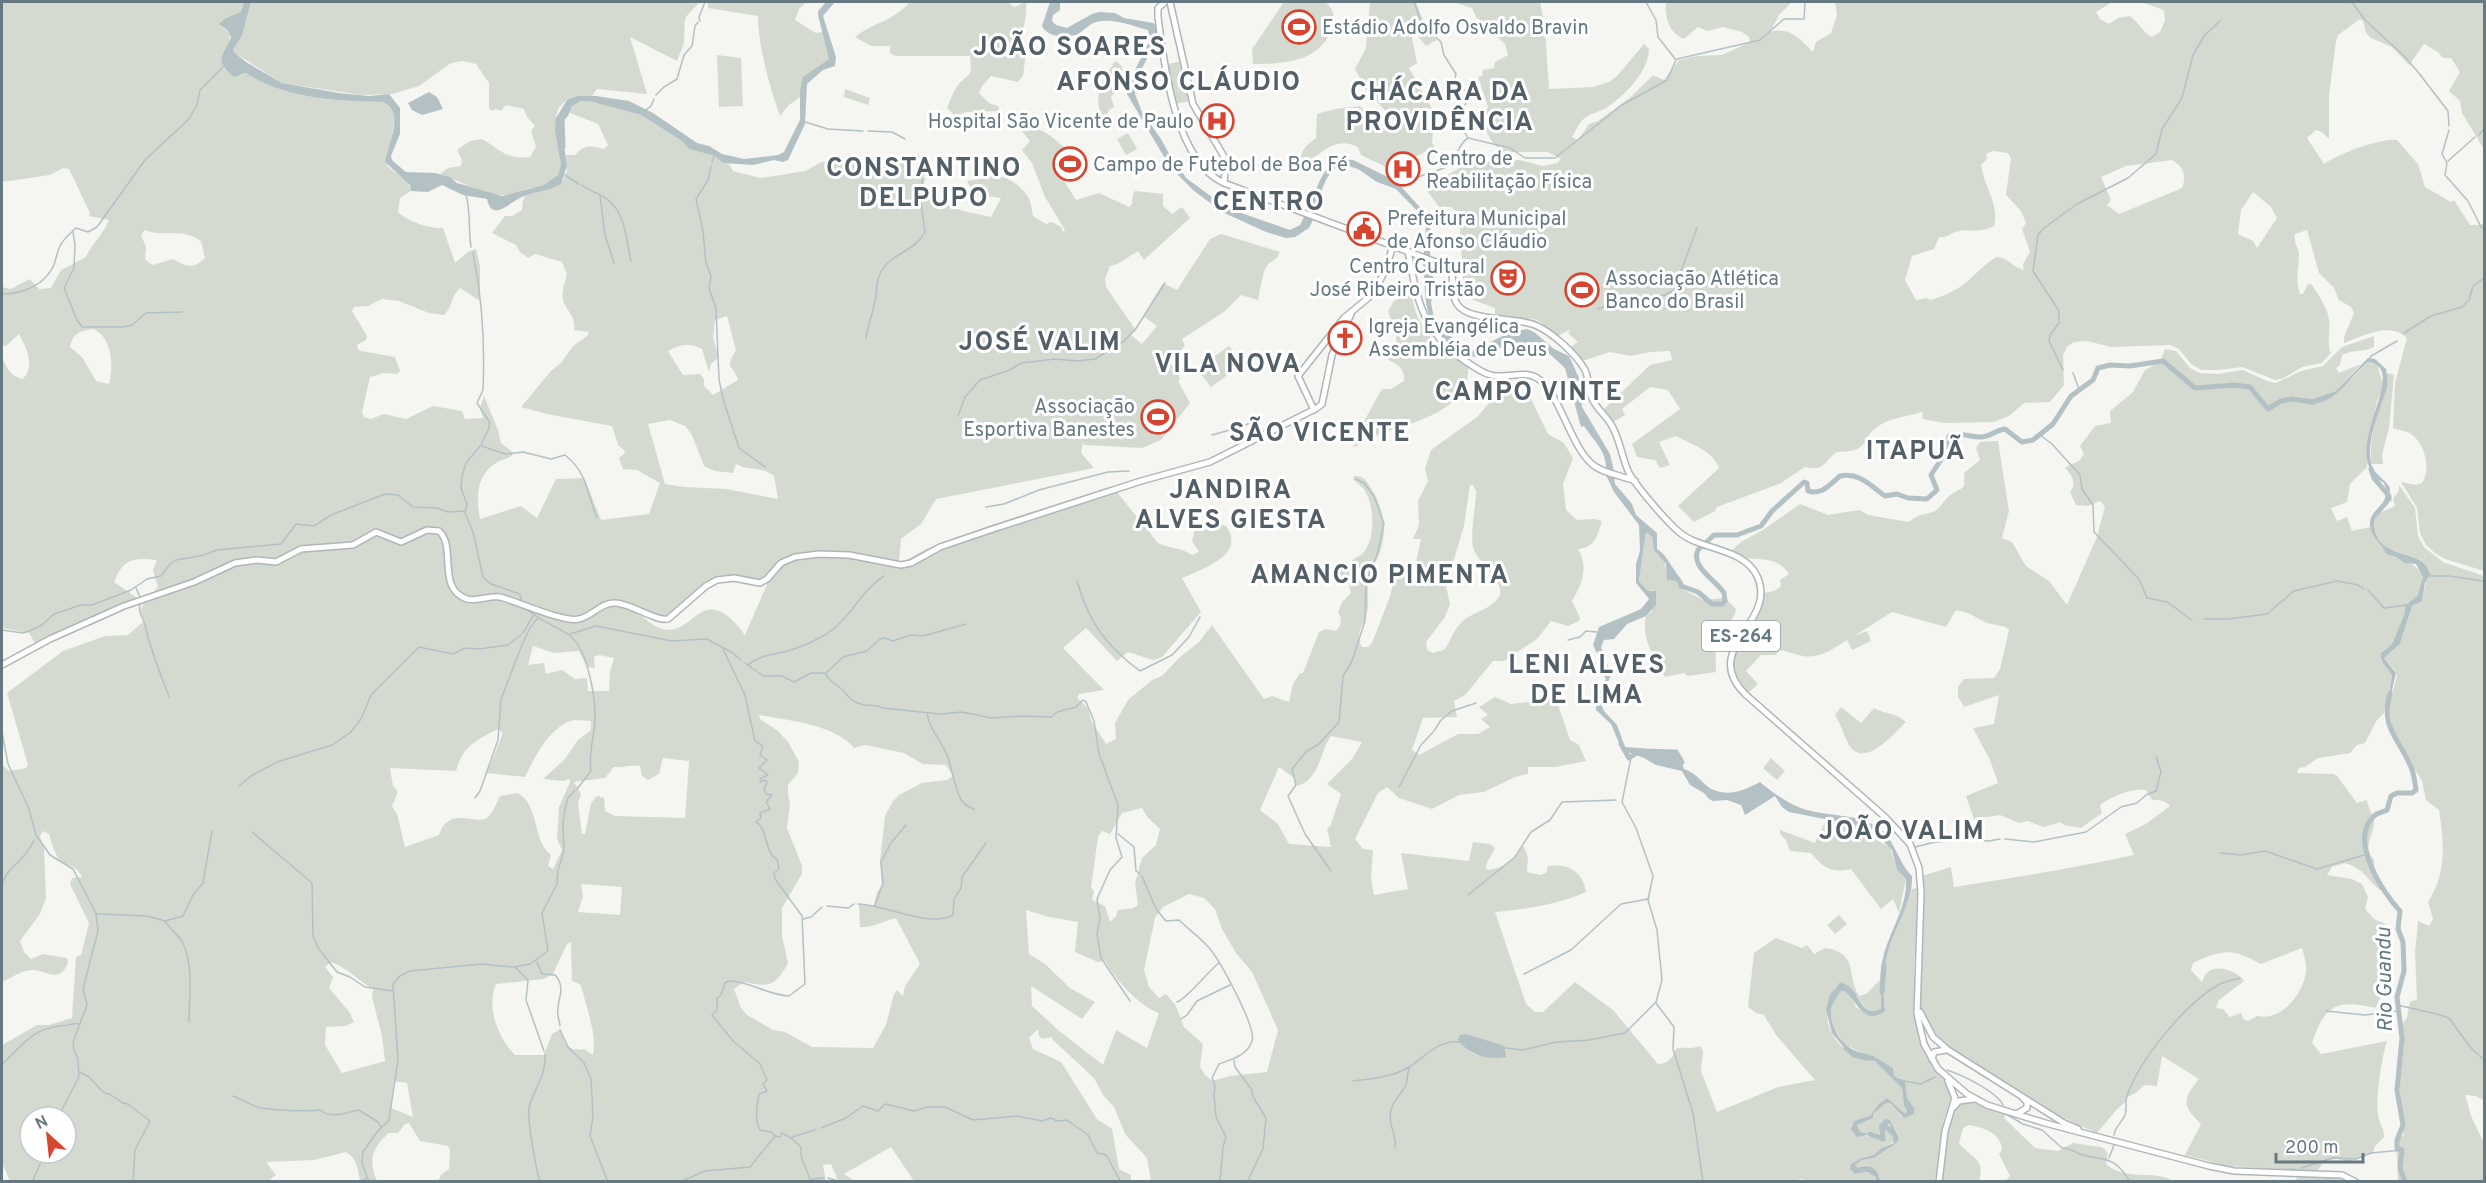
<svg xmlns="http://www.w3.org/2000/svg" width="2486" height="1183" viewBox="0 0 2486 1183" font-family="Overpass,sans-serif">
<style>
.green{fill:#d5dad1;fill-rule:evenodd}
.water{fill:#b4c1c4}
.lines{fill:none;stroke-linecap:round;stroke-linejoin:round}
.stream{stroke:#b4c1c4;stroke-width:1.5}
.river{stroke:#b4c1c4;stroke-width:5}
.major-casing{stroke:#b0b6b8;stroke-width:8}
.major{stroke:#fff;stroke-width:5}
.labels{text-anchor:middle;stroke-width:6;stroke-linejoin:round;paint-order:stroke}
.shield{fill:#fff;stroke:#94a0a7;stroke-width:1.5}
.shield-label{font-size:18px;font-weight:bold;fill:#667881}
.poi-label{font-size:20px;fill:#667881;stroke:#fff;text-anchor:start}
.water-label{font-size:21px;font-style:italic;fill:#62797e;stroke:#fff}
.district-label{font-size:26px;font-weight:bold;letter-spacing:1.5px;fill:#546067;stroke:#fff}
</style>
<rect width="100%" height="100%" fill="#f5f5f2"/>
<g class="green">
<path d="M 2,2 L 244,2 L 241,12 L 221,26 L 230,34 L 229,41 L 240,76 L 246,73 C 290,99 332,101 382,102 L 391,105 L 395,115 L 387,166 L 408,182 L 411,191 L 400,198 L 398,212 C 407,221 429,229 443,228 L 455,263 L 468,252 L 476,249 L 480,266 L 480,301 L 460,288 C 451,296 452,308 444,315 L 429,313 L 399,301 L 382,299 L 368,306 L 354,307 L 352,311 L 367,336 L 366,340 L 357,345 L 358,349 L 361,351 L 395,357 L 400,371 L 397,374 L 384,373 L 370,377 L 362,412 L 364,417 L 371,419 L 384,414 L 406,419 L 433,406 L 462,411 L 465,419 L 483,418 L 480,408 L 484,396 L 498,430 L 501,443 L 511,451 L 513,455 C 508,459 501,459 496,463 C 476,475 476,499 480,519 L 521,506 L 537,518 L 556,479 L 584,478 L 601,520 L 649,514 L 660,483 L 637,470 L 623,469 L 619,458 L 625,453 L 624,450 L 618,445 L 612,426 L 547,414 L 521,407 L 550,372 L 561,363 L 573,346 L 587,336 L 589,332 L 574,330 C 576,317 569,314 564,303 C 560,294 565,283 567,274 L 562,262 L 535,254 L 528,258 L 520,252 L 516,245 L 492,233 L 505,216 L 512,216 L 522,210 L 523,200 L 526,195 L 561,184 L 567,171 L 566,155 L 575,155 C 584,145 590,145 604,149 L 608,145 L 598,124 L 568,112 L 572,106 L 581,101 L 599,103 L 641,115 L 682,141 L 689,149 L 715,156 L 723,163 L 729,164 L 733,171 L 760,178 L 768,177 L 805,171 L 822,162 L 905,160 L 912,173 L 925,179 L 922,196 L 963,211 L 991,217 L 1001,198 L 974,194 L 967,181 C 976,180 987,177 996,176 C 1008,176 1022,187 1028,197 C 1031,202 1032,210 1033,216 L 1046,224 L 1052,222 L 1061,227 L 1063,232 L 1065,230 L 1045,197 L 1032,163 L 1022,150 L 1030,141 L 1019,128 C 1045,121 1066,151 1083,166 L 1074,178 L 1070,176 L 1064,181 L 1076,200 L 1099,193 L 1129,207 L 1132,204 L 1133,194 L 1135,191 L 1163,194 L 1163,206 L 1172,214 L 1182,207 L 1190,218 L 1144,260 L 1138,251 C 1128,256 1122,264 1110,266 L 1105,279 L 1106,287 L 1135,329 L 1131,335 L 1142,344 L 1157,326 L 1143,316 L 1163,283 L 1177,290 L 1210,239 L 1221,234 L 1280,252 C 1276,262 1272,259 1267,266 C 1263,270 1260,292 1258,300 L 1241,295 L 1224,312 L 1182,339 L 1185,346 L 1170,362 L 1180,378 L 1178,381 L 1190,403 L 1161,440 L 1142,448 L 1084,445 L 1083,442 L 1081,453 L 1094,468 L 936,499 L 921,524 L 901,539 L 899,563 L 901,563 L 926,549 L 985,527 L 1112,486 L 1158,543 C 1170,549 1180,547 1192,555 L 1199,552 L 1192,541 L 1195,528 L 1211,522 L 1226,526 C 1247,555 1202,569 1182,578 L 1201,612 L 1162,657 L 1153,660 L 1128,652 L 1117,661 L 1086,628 L 1063,648 L 1104,690 L 1079,694 L 1077,698 L 1088,708 L 1091,720 L 1106,744 L 1116,739 L 1115,723 L 1128,700 L 1152,680 L 1162,676 L 1180,657 L 1199,642 L 1212,625 L 1264,699 L 1272,696 L 1289,702 L 1293,684 L 1300,673 L 1303,673 L 1319,632 L 1326,629 L 1336,631 L 1340,626 L 1341,618 L 1338,612 L 1342,602 L 1351,593 L 1348,581 L 1340,580 L 1336,572 C 1346,569 1347,565 1354,559 C 1355,558 1361,555 1362,554 C 1376,541 1375,503 1363,488 C 1360,485 1356,482 1353,479 L 1354,476 C 1363,475 1367,481 1371,488 C 1385,511 1389,534 1377,559 C 1372,568 1370,572 1368,584 C 1367,594 1370,607 1366,617 C 1362,628 1355,635 1362,647 L 1368,647 L 1372,643 L 1389,599 L 1399,564 L 1417,569 L 1416,562 L 1421,539 L 1413,539 L 1419,525 L 1418,501 L 1428,481 L 1425,469 L 1431,450 L 1477,417 L 1491,401 L 1517,392 L 1528,393 L 1548,434 L 1564,443 L 1573,458 L 1563,484 L 1566,510 L 1577,520 L 1595,519 L 1602,521 C 1598,534 1595,548 1578,549 C 1589,567 1582,585 1572,601 L 1580,618 L 1579,621 L 1568,626 L 1551,621 L 1537,639 L 1504,661 L 1493,661 L 1465,695 L 1454,701 L 1457,717 L 1423,718 L 1412,750 L 1419,755 L 1458,734 L 1478,734 L 1490,727 L 1481,719 L 1488,715 L 1479,707 L 1495,697 L 1511,704 L 1556,699 L 1570,740 L 1579,745 L 1586,761 L 1555,767 L 1528,767 L 1528,774 L 1515,777 L 1484,792 L 1459,795 L 1432,809 L 1399,798 L 1387,787 L 1378,793 L 1355,839 L 1363,849 L 1373,850 L 1371,879 L 1374,895 L 1408,889 L 1401,853 L 1469,861 L 1473,842 L 1490,844 L 1495,848 L 1486,865 L 1487,870 C 1502,869 1515,861 1521,847 L 1524,847 L 1528,857 L 1527,872 L 1540,875 L 1546,873 L 1548,866 C 1568,863 1583,871 1586,892 C 1556,905 1527,909 1495,912 L 1526,1004 L 1535,1012 L 1543,1012 L 1575,982 L 1613,1010 L 1658,1064 C 1667,1064 1673,1058 1676,1049 C 1684,1046 1691,1050 1700,1046 L 1703,1051 L 1701,1071 L 1717,1112 L 1778,1087 L 1815,1080 L 1776,1035 L 1764,1015 L 1756,1013 L 1748,1007 L 1754,953 L 1776,938 L 1802,948 L 1807,945 L 1814,954 L 1825,948 C 1859,953 1846,974 1859,996 L 1866,994 L 1880,980 L 1882,1008 L 1879,1011 C 1863,1013 1862,1001 1853,992 C 1850,989 1844,986 1840,984 C 1820,1001 1824,1033 1845,1049 C 1849,1052 1856,1057 1861,1058 C 1865,1060 1870,1058 1874,1061 C 1885,1066 1893,1078 1902,1086 L 1904,1106 L 1907,1111 L 1905,1115 L 1903,1114 L 1887,1098 C 1879,1103 1876,1111 1870,1116 C 1861,1123 1853,1117 1850,1129 C 1857,1140 1868,1133 1879,1139 L 1886,1125 L 1890,1125 L 1894,1142 L 1881,1148 L 1874,1155 L 1865,1157 L 1851,1164 L 1851,1172 L 1854,1174 C 1864,1173 1867,1170 1876,1177 L 1876,1181 L 1804,1182 L 1803,1179 L 1781,1182 L 1151,1181 L 1147,1158 L 1125,1134 L 1114,1107 L 1103,1095 L 1094,1078 L 1053,1040 L 1052,1037 L 1043,1039 L 1039,1036 L 1038,1029 L 1029,1038 L 1033,1049 L 1061,1062 L 1097,1119 L 1112,1129 L 1119,1169 L 1131,1175 L 1131,1181 L 914,1181 L 891,1147 L 844,1174 L 855,1181 L 838,1180 L 831,1164 L 823,1165 L 826,1182 L 438,1181 L 441,1175 L 449,1169 L 450,1150 L 448,1146 L 420,1141 L 409,1123 L 405,1124 L 398,1133 L 389,1133 C 372,1148 368,1160 377,1181 L 360,1181 C 358,1170 357,1158 346,1152 L 314,1160 L 266,1162 L 276,1175 L 268,1181 L 10,1181 L 2,1163 L 2,1045 L 37,1025 L 49,1025 L 72,1018 L 76,957 L 81,955 L 89,923 L 70,884 L 72,878 L 82,877 C 75,864 72,868 62,862 C 54,855 52,843 49,834 L 43,831 L 40,836 L 44,849 L 46,898 L 40,914 L 20,941 L 24,952 L 31,959 L 43,954 L 67,958 L 68,962 C 60,984 47,971 33,970 C 22,970 11,978 2,982 L 2,764 L 9,771 L 26,768 L 28,765 L 7,693 L 63,651 L 105,636 L 128,635 L 144,621 C 135,605 149,598 158,587 L 153,570 L 157,560 C 133,557 123,559 114,582 L 140,600 L 36,645 L 29,633 L 2,628 L 2,357 C 6,367 11,377 23,379 C 36,364 26,348 19,334 L 6,346 L 2,345 L 2,287 L 11,289 L 30,279 L 39,289 L 51,288 L 61,270 L 86,257 C 92,243 103,235 109,220 L 89,216 L 90,213 L 69,169 L 63,168 L 50,175 L 2,182 ZM 145,230 C 163,238 181,227 201,241 L 205,258 C 194,269 185,267 173,259 L 152,265 L 145,259 L 146,247 L 141,235 ZM 727,316 L 736,350 C 724,371 733,363 738,380 L 713,395 L 704,386 L 704,379 L 700,374 L 683,375 L 668,351 C 680,344 689,342 702,349 L 709,372 L 711,364 L 719,357 L 713,338 L 715,320 ZM 93,329 C 112,336 114,367 109,384 L 96,381 L 82,357 L 70,347 C 73,333 80,331 93,329 ZM 670,420 L 685,426 L 692,435 L 704,466 L 715,471 L 733,473 L 736,464 C 750,472 760,465 774,476 L 778,499 L 726,489 L 684,487 L 665,484 L 648,424 ZM 1470,485 L 1473,485 L 1476,491 C 1476,507 1469,537 1474,550 C 1477,561 1507,583 1499,597 C 1491,609 1474,612 1464,620 C 1453,629 1452,640 1444,650 L 1433,653 L 1427,650 L 1426,642 L 1445,617 L 1450,604 L 1446,586 L 1464,526 ZM 724,579 L 768,582 L 745,635 C 693,566 694,665 641,615 L 643,613 C 678,635 678,608 702,590 C 708,585 717,582 724,579 ZM 533,646 L 554,653 L 579,651 L 587,667 L 595,668 L 594,657 L 599,655 L 614,658 L 610,672 L 609,691 L 588,691 L 587,678 L 575,679 L 562,670 L 546,674 L 544,663 L 528,665 ZM 759,715 C 787,720 836,725 854,748 L 865,745 L 904,753 L 923,764 L 946,765 L 953,776 L 947,780 L 922,783 L 899,795 L 893,801 L 885,816 L 880,862 L 882,886 L 877,892 L 874,905 L 859,905 L 860,927 C 872,928 884,921 896,918 L 920,964 L 905,986 L 903,996 L 897,990 L 894,994 L 886,1025 L 873,1048 L 812,1047 L 785,1032 L 773,1030 L 747,1015 L 741,1008 L 734,989 L 744,982 C 769,987 775,987 788,963 L 782,936 L 782,908 L 802,874 L 802,866 L 787,828 L 790,805 L 788,794 L 788,785 L 798,773 L 799,762 L 788,742 L 778,731 L 760,719 ZM 574,720 L 591,721 L 591,730 L 578,740 L 564,760 L 543,779 L 563,781 L 569,779 L 570,782 L 559,807 L 557,839 L 562,850 L 553,869 L 548,866 L 551,855 C 532,841 540,804 517,793 L 500,796 C 497,802 493,812 488,817 C 479,825 459,811 446,823 C 442,826 441,831 439,835 L 405,847 L 397,814 L 392,806 L 398,792 L 393,786 L 390,768 L 456,771 C 463,746 475,741 498,729 L 503,733 L 487,773 L 525,777 C 535,756 551,725 574,720 ZM 1331,736 L 1362,742 L 1352,759 L 1327,784 L 1341,794 L 1330,827 L 1327,828 L 1331,847 L 1289,844 L 1278,824 L 1260,810 L 1279,767 L 1294,778 L 1298,786 C 1321,777 1319,753 1331,736 ZM 663,758 L 689,761 L 685,818 L 615,816 L 605,811 L 604,798 L 597,796 L 591,803 L 585,834 L 582,834 L 578,803 L 581,794 L 574,782 L 605,778 L 614,767 C 624,768 630,764 640,766 L 642,776 L 648,780 L 659,774 ZM 1142,808 L 1148,818 L 1160,829 L 1156,845 L 1142,858 L 1135,883 L 1138,905 L 1133,908 L 1118,910 L 1116,916 L 1110,922 L 1105,906 L 1092,900 L 1094,891 L 1091,888 L 1098,837 L 1102,831 L 1110,834 L 1122,813 ZM 581,884 L 622,887 L 620,915 L 578,912 L 583,896 ZM 1189,894 L 1204,898 L 1215,909 L 1222,929 L 1236,953 L 1252,972 L 1278,1030 L 1267,1072 L 1230,1076 L 1212,1081 L 1205,1075 L 1200,1067 L 1203,1044 L 1184,1027 L 1176,1006 L 1166,994 L 1159,998 L 1149,987 L 1144,970 L 1155,918 L 1163,907 ZM 1026,910 L 1049,917 L 1078,922 L 1075,952 L 1098,962 L 1105,961 C 1114,978 1140,1007 1159,1013 L 1147,1048 L 1116,1030 L 1103,1065 L 1058,1030 L 1032,1006 L 1031,986 L 1082,1019 L 1095,1002 L 1070,988 L 1045,964 L 1029,954 ZM 571,942 L 572,981 L 580,984 L 582,989 C 587,1010 597,1034 593,1055 L 584,1049 C 568,1052 564,1044 561,1029 L 552,1034 L 544,1055 L 515,1055 C 498,1038 486,1007 496,984 L 544,979 L 553,974 L 567,944 ZM 331,962 C 348,968 357,980 373,989 L 372,997 L 382,1036 L 385,1061 L 342,1073 L 325,1045 L 326,1027 L 345,1026 L 354,1022 L 350,1013 L 329,988 L 333,977 L 325,967 ZM 1496,1044 L 1505,1046 L 1506,1057 C 1489,1056 1474,1060 1464,1045 ZM 394,1081 L 407,1083 L 413,1117 L 391,1108 ZM 30,1117 L 66,1117 L 66,1153 L 30,1153 Z"/>
<path d="M 251,2 L 700,2 C 680,22 686,15 684,42 C 683,48 679,55 677,61 L 630,37 L 647,94 L 597,89 L 592,96 C 523,96 579,158 554,179 C 547,186 537,187 528,189 C 519,191 510,196 501,195 C 479,194 460,180 440,174 L 448,168 L 461,166 L 462,160 L 457,150 L 470,141 L 482,139 C 501,150 506,160 530,157 L 536,147 L 531,131 L 535,126 L 527,117 L 524,109 L 506,105 L 501,111 L 496,109 L 492,111 L 489,108 L 489,83 L 476,64 L 462,61 L 451,63 L 419,86 L 392,94 L 361,95 L 282,83 L 235,53 L 233,48 L 242,36 Z"/>
<path d="M 708,2 L 806,2 L 799,9 L 795,20 L 816,33 L 823,32 L 829,59 L 804,77 L 800,97 L 789,105 L 780,116 C 770,89 758,45 758,16 L 708,8 Z"/>
<path d="M 910,2 L 1008,2 L 1014,7 L 1026,2 C 1028,19 1020,33 1021,50 L 1026,52 L 1023,76 L 1018,82 L 991,76 L 982,86 L 979,93 L 989,103 L 998,106 L 1000,111 L 966,112 L 955,116 L 947,108 C 950,102 953,91 958,85 C 971,71 972,79 970,56 L 896,56 L 890,53 L 890,46 L 871,46 L 855,37 C 874,22 892,22 910,2 Z"/>
<path d="M 1284,2 L 1325,2 C 1334,9 1335,16 1332,27 C 1322,62 1283,64 1253,64 L 1252,49 Z"/>
<path d="M 1370,2 L 1416,2 L 1426,29 L 1437,40 L 1426,46 L 1417,35 L 1412,37 L 1417,63 L 1409,68 L 1435,114 L 1432,143 L 1435,147 L 1395,167 L 1386,167 L 1361,155 L 1358,147 C 1333,135 1324,155 1304,162 L 1301,159 C 1301,149 1308,144 1316,138 L 1317,114 L 1335,109 L 1360,106 L 1385,130 L 1396,122 L 1367,91 L 1355,69 L 1366,48 Z"/>
<path d="M 1453,2 L 1540,2 L 1545,28 L 1549,89 L 1593,87 L 1609,82 L 1617,76 L 1644,44 L 1649,49 C 1649,71 1624,97 1606,108 C 1600,112 1591,113 1585,118 C 1579,122 1576,131 1572,137 L 1578,140 L 1589,124 L 1598,121 L 1632,96 L 1653,75 L 1664,80 L 1679,60 L 1697,56 L 1722,55 L 1750,42 L 1749,37 L 1742,32 L 1723,27 L 1707,31 L 1698,27 L 1684,39 C 1668,32 1665,17 1666,2 L 1792,2 L 1779,15 L 1770,32 C 1789,26 1800,39 1813,52 L 1816,42 L 1831,33 L 1837,15 L 1835,2 L 2112,2 L 2096,12 L 2100,19 L 2109,24 L 2118,18 L 2130,16 C 2138,22 2144,33 2152,37 L 2160,32 L 2165,20 L 2164,10 L 2141,2 L 2484,2 L 2484,149 L 2462,113 L 2460,101 L 2449,91 L 2460,72 L 2451,58 L 2443,58 L 2438,52 L 2424,44 L 2409,65 L 2392,47 L 2371,38 L 2366,33 L 2363,21 L 2360,19 L 2338,35 L 2336,41 L 2329,96 L 2329,139 L 2322,132 L 2316,130 L 2307,138 L 2324,164 C 2338,154 2380,138 2397,140 L 2418,164 L 2425,187 L 2451,202 L 2454,200 L 2470,225 L 2480,225 L 2484,223 L 2484,571 L 2445,559 L 2436,554 L 2426,545 L 2420,533 L 2417,508 L 2401,482 L 2416,485 L 2422,483 C 2432,468 2424,439 2407,432 C 2403,430 2397,430 2393,428 L 2395,383 L 2407,338 C 2390,321 2363,336 2344,343 L 2344,337 L 2354,313 L 2351,307 L 2339,300 L 2334,288 L 2319,273 L 2307,230 L 2295,234 C 2293,242 2298,246 2299,254 C 2299,266 2295,282 2300,294 L 2303,294 L 2308,284 L 2312,285 C 2319,295 2328,309 2329,320 C 2331,333 2326,341 2331,353 L 2322,363 L 2302,367 L 2284,378 L 2275,380 L 2242,367 L 2218,370 L 2201,370 L 2191,364 L 2179,349 L 2170,345 L 2111,347 L 2087,341 L 2074,342 L 2067,347 L 2063,355 L 2064,385 L 2050,402 L 2024,403 L 2009,416 L 1994,422 L 1944,423 L 1923,419 L 1922,412 C 1908,416 1892,418 1880,425 C 1859,437 1873,452 1837,452 C 1823,462 1825,472 1805,467 L 1781,483 L 1717,507 L 1715,511 L 1694,522 L 1678,506 L 1719,468 C 1712,450 1691,444 1676,436 L 1659,442 L 1670,465 L 1660,468 L 1655,460 L 1637,457 L 1632,444 L 1680,409 L 1668,390 L 1650,387 L 1622,409 L 1625,415 L 1612,423 L 1602,411 L 1650,365 L 1672,360 L 1670,351 L 1650,352 L 1631,356 L 1610,352 L 1579,362 L 1569,348 L 1578,342 L 1568,333 L 1571,329 L 1558,336 L 1539,321 L 1530,318 L 1528,322 L 1522,319 L 1495,315 L 1495,308 L 1460,295 L 1454,290 L 1453,281 L 1463,280 L 1459,214 L 1451,207 L 1439,207 L 1425,188 L 1468,163 L 1520,160 L 1542,166 L 1557,163 L 1561,159 L 1548,152 L 1505,152 C 1492,148 1484,129 1482,116 L 1488,107 L 1478,77 L 1482,76 L 1483,70 L 1494,68 L 1495,62 L 1508,55 L 1505,44 L 1476,17 L 1472,8 ZM 1993,151 L 2008,153 L 2011,158 L 2006,195 L 2021,211 L 2026,223 L 2022,229 L 2030,252 L 2023,264 L 2024,270 C 2013,268 2008,257 1997,257 C 1985,263 1977,273 1967,282 C 1957,290 1943,296 1931,300 L 1926,298 L 1916,300 L 1905,280 L 1912,256 L 1934,249 L 1939,237 C 1947,238 1949,234 1956,232 C 1968,227 1977,235 1994,226 C 2000,206 1984,186 1981,165 L 1987,159 L 1986,154 ZM 2172,160 C 2183,166 2186,174 2183,186 L 2180,189 L 2119,214 L 2107,205 L 2111,200 L 2101,177 L 2126,166 ZM 2253,192 L 2271,207 L 2277,218 L 2257,248 L 2253,241 L 2238,234 L 2241,210 Z"/>
<path d="M 717,55 L 741,58 L 743,106 L 719,107 Z"/>
<path d="M 1115,61 L 1120,64 L 1123,70 L 1119,78 L 1120,86 L 1111,97 L 1114,107 L 1109,110 L 1107,115 L 1100,116 L 1098,99 L 1100,86 Z"/>
<path d="M 1182,61 L 1190,101 L 1175,104 L 1168,64 Z"/>
<path d="M 845,89 L 870,98 L 868,105 L 844,97 Z"/>
<path d="M 1128,133 L 1137,149 L 1126,155 L 1117,139 Z"/>
<path d="M 1405,296 L 1412,296 C 1416,330 1441,350 1468,366 C 1472,408 1416,422 1386,432 C 1380,435 1370,437 1364,440 C 1359,443 1359,446 1353,447 L 1364,430 L 1363,423 L 1382,389 L 1391,389 L 1404,381 C 1405,369 1398,364 1388,360 L 1389,348 L 1397,347 L 1396,335 L 1388,311 L 1394,301 Z"/>
<path d="M 2374,336 L 2374,347 C 2363,353 2353,349 2342,355 L 2340,365 L 2336,368 L 2339,373 L 2361,364 L 2336,391 L 2310,400 L 2309,405 C 2337,401 2349,380 2368,362 L 2377,365 L 2384,386 L 2377,401 L 2373,421 L 2367,467 L 2350,484 L 2347,502 L 2331,508 L 2337,521 L 2347,517 L 2352,531 L 2370,527 C 2374,540 2382,543 2386,554 C 2406,560 2438,571 2416,597 C 2413,601 2408,603 2405,606 L 2404,615 L 2392,644 L 2380,654 L 2392,675 L 2384,713 L 2377,720 L 2365,743 L 2357,745 L 2350,753 L 2318,758 L 2305,767 L 2299,768 L 2297,773 L 2333,774 L 2337,776 L 2357,803 L 2367,800 C 2368,810 2374,814 2374,823 C 2373,837 2362,847 2374,860 L 2375,874 L 2381,883 L 2382,891 C 2365,880 2369,871 2345,863 L 2332,867 L 2327,875 L 2352,879 L 2362,884 L 2368,897 L 2365,909 L 2374,919 L 2385,924 L 2388,931 L 2387,986 L 2375,1008 C 2337,999 2325,1004 2312,1043 L 2321,1054 L 2387,1041 C 2382,1056 2374,1104 2379,1119 C 2381,1126 2384,1129 2384,1137 L 2375,1146 L 2373,1153 L 2348,1162 L 2337,1159 L 2326,1160 L 2316,1172 L 2228,1166 L 2185,1155 L 2201,1124 C 2182,1105 2182,1100 2199,1079 L 2162,1056 L 2157,1086 L 2144,1085 L 2136,1093 L 2127,1097 L 2127,1101 L 2118,1108 L 2097,1133 C 2043,1111 1995,1077 1946,1046 L 1936,1037 L 1920,1006 L 1922,876 L 1951,867 L 1954,887 C 2014,878 2074,868 2134,855 L 2125,834 L 2146,824 L 2170,806 C 2166,800 2158,800 2152,800 L 2146,790 C 2131,788 2112,796 2100,805 L 2102,813 L 2081,828 L 2064,825 L 2061,822 L 2043,827 L 2028,821 L 2019,823 L 2000,815 L 1974,819 L 1966,796 L 1998,783 L 1990,760 L 1973,728 L 1994,724 L 1999,695 L 1964,707 L 1958,697 L 1958,687 L 1964,679 L 1994,678 L 2000,669 L 2009,630 L 2006,627 L 1987,623 L 1968,613 L 1956,610 L 1946,627 L 1892,612 L 1854,636 L 1867,631 L 1871,641 L 1852,650 L 1847,640 C 1835,648 1819,659 1803,656 C 1795,655 1788,651 1780,650 L 1775,655 L 1761,655 L 1746,671 L 1758,684 L 1748,693 C 1700,654 1758,630 1764,593 L 1774,591 L 1781,586 L 1780,580 L 1789,574 C 1778,557 1762,560 1744,558 C 1740,558 1734,554 1730,552 L 1741,542 L 1763,530 L 1800,504 L 1828,515 L 1859,510 L 1868,515 L 1909,522 C 1921,512 1924,516 1935,511 C 1941,507 1943,502 1948,497 C 1961,486 1966,493 1964,473 L 1980,460 L 1976,448 L 1980,442 L 1998,441 L 2009,511 L 2002,538 L 2012,542 L 2026,566 L 2049,581 L 2067,605 L 2097,537 L 2105,506 L 2100,501 L 2088,506 L 2076,505 L 2070,492 C 2077,483 2072,475 2065,468 L 2080,460 L 2084,454 L 2080,446 L 2095,426 L 2111,423 L 2110,411 L 2133,392 L 2145,370 L 2160,362 L 2165,349 L 2176,351 L 2190,368 L 2200,373 L 2218,374 L 2243,370 L 2267,381 L 2276,383 L 2301,371 L 2323,366 L 2342,347 ZM 2302,948 C 2304,955 2307,965 2306,972 C 2303,994 2281,1022 2257,1016 L 2248,1021 L 2244,1020 L 2241,1013 L 2230,1017 L 2223,1009 L 2216,1008 L 2219,1000 L 2244,981 C 2239,972 2215,963 2207,973 C 2204,975 2204,979 2202,982 L 2191,970 L 2193,963 C 2223,949 2232,948 2261,964 Z"/>
<path d="M 1229,346 L 1243,364 L 1211,387 L 1197,369 Z"/>
<path d="M 2387,373 L 2394,375 L 2389,428 L 2382,455 L 2383,464 L 2371,464 C 2369,443 2375,420 2381,401 C 2384,390 2388,385 2387,373 Z"/>
<path d="M 2399,485 L 2415,508 L 2418,536 L 2424,547 L 2443,562 L 2484,576 L 2484,1101 L 2476,1096 L 2465,1095 L 2471,1116 L 2484,1143 L 2484,1181 L 2398,1181 L 2396,1139 L 2404,1135 L 2398,1109 L 2400,1096 L 2399,1061 L 2402,1045 L 2401,1026 L 2407,1018 L 2410,1002 L 2417,999 L 2415,953 L 2418,921 L 2429,926 L 2433,919 L 2428,902 C 2447,874 2444,842 2439,810 L 2426,800 L 2422,781 L 2393,735 L 2389,705 L 2397,676 L 2395,670 L 2384,658 L 2400,644 L 2412,606 L 2422,600 L 2429,570 C 2418,545 2374,563 2374,520 L 2379,513 L 2395,506 L 2393,499 L 2399,491 Z"/>
<path d="M 1646,532 L 1652,537 L 1657,554 L 1664,560 L 1667,574 L 1671,580 L 1676,581 L 1682,589 L 1703,600 L 1725,598 L 1736,609 C 1735,620 1723,628 1719,638 C 1714,648 1716,661 1716,672 L 1688,676 L 1684,673 L 1665,677 C 1654,658 1641,638 1646,616 L 1652,611 L 1653,590 L 1648,591 L 1639,581 Z"/>
<path d="M 1841,707 L 1861,723 L 1874,708 C 1887,715 1895,712 1906,722 C 1895,732 1865,770 1849,745 C 1844,736 1841,724 1835,715 Z"/>
<path d="M 1771,758 L 1785,771 L 1777,780 L 1763,768 Z"/>
<path d="M 1826,820 L 1870,828 L 1882,843 L 1890,847 L 1897,870 L 1906,879 L 1899,913 L 1893,899 L 1881,909 L 1851,869 C 1833,874 1822,867 1811,853 L 1790,851 L 1786,840 L 1780,834 L 1780,830 L 1815,843 Z"/>
<path d="M 1918,888 L 1914,972 L 1916,1025 L 1927,1054 L 1950,1087 L 1952,1094 L 1943,1122 L 1935,1181 L 1880,1181 L 1879,1176 L 1867,1165 L 1858,1168 L 1855,1165 L 1862,1160 L 1874,1158 L 1898,1142 L 1899,1138 L 1890,1120 L 1886,1118 L 1879,1125 L 1880,1136 L 1860,1132 L 1857,1125 L 1873,1117 L 1873,1114 L 1886,1103 L 1890,1103 L 1902,1117 L 1914,1108 L 1907,1098 L 1900,1078 L 1894,1076 L 1891,1067 L 1844,1044 L 1834,1028 L 1830,1012 L 1831,1003 L 1837,992 L 1844,991 L 1851,995 L 1856,1007 L 1868,1014 L 1885,1010 C 1880,976 1885,956 1898,924 C 1903,912 1910,902 1911,889 Z"/>
<path d="M 1839,915 L 1847,924 L 1835,934 L 1827,925 Z"/>
<path d="M 1966,1099 L 1988,1108 L 2007,1112 L 2004,1118 L 2035,1148 L 2058,1151 L 2073,1143 L 2101,1147 L 2105,1149 L 2108,1154 L 2106,1164 C 2126,1182 2153,1169 2173,1181 L 2005,1181 L 2010,1176 L 1999,1154 L 2002,1150 C 2002,1134 1983,1127 1969,1125 L 1963,1128 L 1959,1143 C 1970,1158 1986,1157 1979,1181 L 1939,1182 L 1943,1142 L 1954,1108 Z"/>
<path d="M 2298,1175 L 2326,1175 L 2352,1182 L 2293,1182 L 2296,1180 Z"/>
</g>
<g class="water">
<path d="M 244,2 L 251,2 L 242,36 L 233,49 L 235,53 L 246,62 L 282,83 L 339,93 L 369,96 L 389,94 L 400,108 L 400,134 L 391,156 L 392,160 L 400,167 L 406,172 L 435,173 L 450,177 L 457,183 L 502,196 L 544,185 L 558,175 L 561,164 L 555,131 L 556,118 L 567,100 L 578,96 L 596,96 L 629,101 L 653,113 L 697,143 L 709,146 L 722,154 L 744,159 L 778,155 L 784,152 L 800,120 L 800,90 L 803,77 L 829,59 L 818,15 L 818,11 L 826,2 L 835,2 L 823,16 L 836,57 L 835,66 L 823,70 L 807,84 L 805,124 L 788,160 L 783,162 L 774,160 L 753,165 L 723,163 L 715,156 L 689,149 L 682,141 L 641,115 L 593,102 L 581,101 L 572,106 L 568,116 L 561,124 L 567,166 L 561,184 C 548,192 533,191 520,198 C 513,201 502,212 494,210 C 489,209 488,202 487,199 L 463,195 L 442,185 L 428,192 L 411,191 L 410,185 L 385,162 C 388,144 406,109 382,102 C 335,101 286,99 246,73 L 234,77 C 213,59 223,58 231,37 L 228,31 L 219,24 L 226,18 L 241,12 Z"/>
<path d="M 1050,2 L 1060,2 L 1060,10 L 1053,15 L 1052,21 L 1056,25 L 1067,28 L 1092,14 L 1099,12 L 1115,13 L 1124,18 L 1153,23 L 1156,26 L 1157,39 L 1135,82 L 1135,94 L 1142,112 L 1161,139 L 1173,161 L 1179,166 L 1186,178 L 1227,208 L 1290,230 L 1300,225 L 1305,215 L 1314,218 L 1309,228 L 1295,237 L 1286,238 L 1266,232 L 1222,212 L 1193,190 L 1170,167 L 1127,94 L 1127,86 L 1150,40 L 1148,30 C 1134,26 1115,19 1101,21 C 1089,22 1085,31 1076,35 C 1065,38 1047,37 1042,26 Z"/>
<path d="M 429,92 L 437,97 L 443,109 L 422,115 L 412,110 L 408,103 Z"/>
<path d="M 1338,159 L 1353,160 L 1396,181 L 1428,216 L 1430,223 L 1430,254 L 1434,284 L 1431,303 L 1434,318 L 1443,330 L 1470,352 L 1511,332 L 1527,329 L 1534,332 L 1554,349 L 1569,356 L 1580,380 L 1582,407 L 1610,454 L 1614,471 L 1606,468 C 1606,450 1593,440 1584,426 L 1581,427 L 1565,368 L 1541,346 L 1514,343 L 1474,357 L 1464,353 L 1440,336 L 1430,321 L 1426,302 L 1423,264 L 1426,227 L 1421,215 L 1396,189 L 1377,182 L 1358,169 L 1342,164 C 1323,173 1320,196 1317,215 L 1308,211 C 1315,193 1321,169 1338,159 Z"/>
<path d="M 2368,358 L 2375,359 L 2386,369 C 2387,375 2388,382 2387,388 C 2381,407 2364,445 2372,466 C 2375,475 2385,479 2390,488 L 2389,503 L 2374,520 C 2373,564 2424,545 2430,574 L 2425,583 L 2422,601 L 2412,606 L 2400,644 L 2384,658 L 2396,673 L 2390,699 L 2388,698 L 2392,675 L 2383,663 L 2380,654 L 2392,644 L 2404,615 L 2405,606 L 2418,595 L 2423,577 L 2416,564 L 2405,563 L 2396,557 L 2386,554 C 2382,543 2372,539 2370,526 C 2368,507 2393,507 2384,483 C 2333,455 2414,369 2368,362 C 2346,380 2340,401 2309,405 L 2307,403 L 2310,400 L 2336,391 Z"/>
<path d="M 1605,473 L 1614,476 L 1615,484 L 1632,504 L 1636,515 L 1657,533 L 1657,549 C 1666,555 1668,561 1673,568 C 1678,576 1683,580 1686,590 L 1680,588 L 1676,581 L 1667,580 L 1666,564 L 1654,550 L 1652,537 L 1646,532 L 1639,581 L 1648,591 L 1656,591 L 1656,605 L 1646,616 L 1627,624 L 1614,639 L 1604,640 L 1601,647 L 1611,675 L 1600,701 L 1604,711 L 1617,725 L 1625,747 L 1640,748 L 1675,754 L 1680,757 L 1684,769 C 1699,774 1703,786 1714,790 C 1730,797 1747,789 1760,782 C 1771,792 1792,806 1807,810 C 1829,816 1853,814 1874,825 C 1895,836 1897,862 1912,876 C 1913,898 1901,917 1893,937 C 1883,962 1882,984 1885,1011 C 1863,1028 1856,997 1844,991 L 1837,992 C 1826,1009 1831,1029 1844,1043 C 1850,1051 1864,1053 1873,1056 C 1879,1059 1887,1065 1893,1068 L 1894,1076 L 1905,1081 L 1907,1098 L 1914,1108 L 1914,1114 L 1904,1118 L 1890,1103 L 1886,1103 L 1873,1114 L 1873,1118 L 1857,1125 L 1860,1132 L 1880,1136 L 1879,1125 L 1886,1118 L 1890,1120 L 1899,1138 L 1898,1142 L 1874,1158 L 1862,1160 L 1855,1165 L 1858,1168 C 1870,1163 1878,1168 1880,1181 L 1876,1181 L 1876,1177 L 1867,1172 L 1854,1174 L 1850,1169 L 1851,1164 L 1862,1158 L 1874,1155 L 1881,1148 L 1894,1143 L 1890,1124 L 1886,1125 L 1881,1139 L 1868,1135 L 1857,1137 L 1850,1129 L 1854,1121 L 1870,1116 L 1879,1104 L 1887,1098 L 1905,1114 L 1907,1111 L 1904,1106 L 1902,1088 L 1875,1061 L 1862,1060 L 1845,1049 L 1832,1033 L 1826,1010 L 1830,994 L 1840,984 C 1844,986 1851,989 1854,993 C 1862,1002 1864,1016 1881,1009 C 1882,992 1878,976 1883,958 C 1889,932 1908,906 1906,879 L 1897,870 L 1892,850 L 1870,828 L 1789,812 L 1782,807 L 1775,796 L 1745,815 L 1741,805 L 1727,800 L 1713,801 L 1709,799 L 1704,793 L 1690,785 L 1682,771 L 1656,765 L 1644,758 L 1622,750 L 1611,724 L 1596,710 L 1596,697 L 1606,679 L 1598,667 L 1602,664 L 1593,645 L 1599,627 L 1641,609 L 1649,599 L 1636,583 L 1636,564 L 1640,551 L 1639,525 L 1614,492 Z"/>
<path d="M 1466,1034 L 1505,1046 L 1506,1057 C 1487,1061 1468,1054 1458,1040 L 1460,1035 Z"/>
</g>
<g class="lines">
<g class="stream">
<path d="M 1414,2 L 1422,24 L 1441,42 L 1444,55 L 1456,74 L 1453,85 L 1469,92 L 1470,95 L 1465,105"/>
<path d="M 2352,2 L 2365,20 L 2404,56 L 2418,72 L 2448,111 L 2449,126"/>
<path d="M 700,21 L 699,17 L 705,2"/>
<path d="M 1677,59 L 1760,40 L 1784,19 L 1804,19 L 1805,2"/>
<path d="M 656,95 L 664,87 L 677,79 L 684,55 L 692,46 L 695,26 L 698,22"/>
<path d="M 1463,109 L 1461,123 L 1467,137"/>
<path d="M 646,110 L 651,106 L 654,99"/>
<path d="M 805,122 L 828,129 L 863,131"/>
<path d="M 2449,130 L 2442,154 L 2447,163 L 2445,175 L 2468,201 L 2481,227 L 2484,229"/>
<path d="M 868,131 L 892,132 L 905,139"/>
<path d="M 2479,135 L 2484,129"/>
<path d="M 2448,161 L 2475,137"/>
<path d="M 712,162 L 715,154"/>
<path d="M 711,166 L 708,180 L 696,199 L 703,231 L 706,263 L 711,276 L 709,288 L 716,308 L 719,379 L 723,399 L 739,448 L 765,467"/>
<path d="M 565,175 L 579,184"/>
<path d="M 1411,181 C 1424,172 1438,172 1448,166 C 1458,158 1457,145 1468,138 L 1510,148 L 1525,158 L 1555,158 L 1622,105 L 1667,80 L 1676,60 L 1658,37 L 1656,20 L 1646,2"/>
<path d="M 582,185 C 589,191 599,193 607,199 C 626,213 626,240 631,261"/>
<path d="M 466,195 C 471,212 468,229 471,247"/>
<path d="M 600,196 L 605,235 L 614,263"/>
<path d="M 73,232 L 75,245 L 74,268 L 64,288 L 77,320 L 82,327 L 123,327 L 132,325 L 146,313 L 182,312"/>
<path d="M 473,253 C 482,297 485,345 483,390 L 477,403 L 489,421 L 489,428 L 481,445 L 466,463 L 462,476 L 461,488 L 467,504 L 465,513 L 473,532 L 483,577 L 491,584 L 520,594 L 522,603"/>
<path d="M 2,294 C 23,294 45,285 54,265 C 56,259 57,252 60,246 C 63,239 71,233 76,228 L 88,232 L 97,227 L 145,160 L 189,119 L 197,105 L 200,90 L 223,67"/>
<path d="M 1597,309 L 1625,301 L 1665,295 L 1674,290 L 1697,228"/>
<path d="M 2404,333 L 2431,316 L 2462,307 L 2469,300 L 2473,286 L 2484,278"/>
<path d="M 866,338 C 868,324 874,310 876,296 C 877,282 877,273 889,262 C 901,251 917,248 925,232 L 920,196 L 924,170 L 918,155"/>
<path d="M 2369,360 L 2371,356 L 2397,341"/>
<path d="M 2063,370 L 2049,341 L 2050,335 L 2059,323 L 2059,311 L 2033,271 L 2038,235 L 2044,228 L 2077,204 L 2128,178 L 2156,154 L 2162,129 L 2182,98 L 2193,55 L 2204,36 L 2221,20"/>
<path d="M 2073,373 L 2079,389"/>
<path d="M 958,416 L 965,397 L 980,380 L 1010,370 L 1021,363 L 1055,359 L 1078,361 L 1095,359 L 1124,341 L 1135,330 L 1165,283"/>
<path d="M 1212,435 L 1244,426 L 1262,416"/>
<path d="M 2040,435 L 2052,444 L 2080,475 L 2082,489 L 2093,505 L 2094,532 L 2139,579 L 2147,598 L 2167,602 L 2192,620"/>
<path d="M 482,446 L 505,454 L 523,452 L 551,459 L 565,455 C 588,473 587,494 597,518"/>
<path d="M 986,507 L 1004,504 L 1039,490 L 1108,472 L 1129,471"/>
<path d="M 2429,576 L 2449,576 L 2484,581"/>
<path d="M 1077,581 C 1088,621 1106,646 1140,671 L 1172,655 L 1189,637 L 1200,617"/>
<path d="M 136,588 L 140,597"/>
<path d="M 2368,590 L 2384,608 L 2407,605"/>
<path d="M 140,602 C 138,617 144,616 146,629 C 151,652 161,674 169,697"/>
<path d="M 527,609 C 539,621 556,626 569,635 C 588,648 596,700 595,721 C 594,739 588,754 591,771 L 577,789"/>
<path d="M 2204,619 L 2228,619 L 2267,614 L 2294,591 L 2337,581 L 2358,585 L 2364,589"/>
<path d="M 2,630 L 23,633 L 29,631 L 42,625 L 54,614 L 81,605 L 92,605 L 131,590 L 147,579 L 161,576 L 170,564 L 176,560 L 204,555 L 217,550 L 281,544 L 296,524 L 314,526 L 331,515 L 385,494 L 398,495 L 413,507 L 437,508 L 448,512 L 465,511"/>
<path d="M 523,633 L 533,616"/>
<path d="M 570,634 L 596,626 L 672,641 L 707,639 L 733,653 L 741,660"/>
<path d="M 1568,640 L 1580,637 L 1586,631 L 1597,632"/>
<path d="M 722,647 L 745,695 L 755,741 L 763,746 L 760,755 L 767,760 L 759,768 L 768,775 L 760,779 L 761,782 L 765,780 L 767,782 L 764,789 L 766,794 L 772,795 L 766,802 L 770,809 L 760,813 L 761,818 L 756,822 C 768,828 764,853 777,859 L 779,869 L 774,873 L 775,879 L 802,916 L 805,984 L 789,996 C 767,995 747,980 729,981 L 725,983 L 721,995 L 717,998 L 717,1010 L 712,1015 L 733,1041 L 760,1064 L 767,1080 L 763,1084 L 767,1091 L 759,1094 C 757,1107 754,1118 760,1130 L 771,1132 L 775,1136"/>
<path d="M 1526,657 L 1550,652"/>
<path d="M 745,663 L 763,676 L 782,676 L 794,682 L 811,673 L 824,673"/>
<path d="M 748,665 C 760,654 776,655 791,650 C 801,647 812,642 821,637 C 849,623 858,593 884,576"/>
<path d="M 825,673 C 830,681 832,682 838,686 C 849,694 848,702 865,705 C 872,706 875,704 883,708 L 940,714 L 962,712 L 991,718 L 1024,716 L 1051,717 L 1057,712 L 1076,707 L 1083,700 L 1086,702 L 1094,721 L 1099,754 L 1118,805 L 1116,838 L 1122,857 L 1110,870 L 1097,899 L 1100,918 L 1097,934 L 1101,958 L 1130,1001"/>
<path d="M 826,673 L 843,657 L 867,651 L 880,639 L 885,638 L 893,641 L 911,635 L 923,636 L 966,624"/>
<path d="M 927,713 C 929,729 941,740 947,755 C 952,768 955,791 962,801 C 965,806 969,807 974,809"/>
<path d="M 2,732 L 8,764 L 29,809 L 36,835 L 50,855 L 73,869 L 96,913 L 98,931 L 83,989 L 87,1005 L 73,1042 L 74,1050 L 78,1059 L 79,1077 L 58,1117"/>
<path d="M 239,786 L 251,776 L 277,762 L 332,745 L 351,732 L 361,719 L 371,695 L 419,647 L 453,654 L 465,648 L 479,649 L 508,645 L 521,635"/>
<path d="M 1399,787 L 1421,745 L 1434,731 L 1441,720 L 1452,711 L 1476,703"/>
<path d="M 475,798 L 480,791 L 498,740 L 501,699 L 522,645 L 530,628 L 537,619"/>
<path d="M 252,832 L 312,883 L 313,936 L 318,948 L 337,972 L 350,977 L 365,987 L 393,991"/>
<path d="M 1118,834 L 1134,847 L 1136,871 L 1140,874"/>
<path d="M 2005,839 L 2034,842 L 2086,832 L 2121,807 L 2137,803 L 2146,795 L 2156,791 L 2161,771 L 2156,757"/>
<path d="M 1962,840 L 1989,841 L 2000,839"/>
<path d="M 1915,847 L 1935,842 L 1953,841"/>
<path d="M 2220,853 L 2241,855 L 2265,851 L 2317,869 L 2364,855"/>
<path d="M 2366,855 L 2367,854"/>
<path d="M 1331,871 L 1305,834 L 1288,796 L 1296,785 L 1292,769 L 1307,751 L 1319,744 L 1339,722 L 1343,676 L 1352,661 L 1365,621 L 1366,582 L 1377,555 L 1384,524 L 1374,496 L 1364,483 L 1356,479"/>
<path d="M 1142,876 L 1156,909 L 1166,921 L 1179,920 C 1189,930 1201,938 1210,949 C 1220,961 1257,1028 1252,1041 C 1247,1056 1232,1059 1219,1064 L 1212,1078 L 1215,1085 L 1214,1094 L 1216,1117 L 1226,1137 L 1223,1147 L 1220,1182"/>
<path d="M 2,885 C 6,867 25,862 34,840"/>
<path d="M 1468,895 L 1515,857 L 1531,832 L 1550,820 L 1562,802 L 1616,800"/>
<path d="M 858,904 C 887,905 928,928 953,915 L 954,899 L 961,888 L 962,877 L 986,843"/>
<path d="M 875,905 L 883,883 L 881,862 L 891,843 L 906,825"/>
<path d="M 827,906 L 848,908 L 854,904"/>
<path d="M 97,914 L 147,916 L 165,921 L 183,916 L 193,895 L 203,883 L 212,831"/>
<path d="M 803,919 L 811,917 L 822,907"/>
<path d="M 165,921 C 170,930 179,935 183,943 C 194,968 189,996 189,1022"/>
<path d="M 537,962 L 542,974 L 555,975 C 568,989 555,1002 558,1015 C 558,1019 560,1022 560,1026"/>
<path d="M 515,967 L 528,980 L 526,1000 L 544,1051"/>
<path d="M 1524,974 L 1571,950 L 1621,904 L 1648,899"/>
<path d="M 1177,1002 C 1188,998 1206,973 1219,963"/>
<path d="M 1656,1003 L 1674,1027 L 1673,1049 L 1693,1113 L 1703,1182"/>
<path d="M 2397,1005 L 2437,1014 L 2449,1018 L 2470,1047 L 2484,1060"/>
<path d="M 2326,1011 L 2365,1015 L 2397,1011"/>
<path d="M 1181,1019 L 1187,1015 L 1197,1001 L 1230,985"/>
<path d="M 560,1030 L 568,1047 L 584,1063 L 591,1079 L 593,1117 L 590,1136 L 608,1182"/>
<path d="M 1506,1048 L 1523,1050 L 1556,1042 L 1589,1040 L 1625,1033 L 1656,1002 L 1662,980 L 1657,930 L 1648,900 L 1653,876 L 1636,828 L 1622,802 L 1631,758"/>
<path d="M 1234,1060 L 1235,1067 L 1252,1090 L 1253,1097 L 1266,1118 L 1263,1149 L 1247,1182"/>
<path d="M 2,1064 C 24,1045 29,1030 60,1026 C 67,1026 72,1023 79,1024"/>
<path d="M 1947,1070 C 1962,1075 1996,1091 2003,1105"/>
<path d="M 80,1072 L 89,1077 L 103,1092 L 111,1095 L 123,1103 L 128,1104 L 150,1121 L 135,1150 L 133,1182"/>
<path d="M 1353,1081 C 1372,1079 1393,1077 1409,1067 C 1425,1057 1438,1040 1459,1042"/>
<path d="M 1904,1081 L 1921,1084 L 1935,1077"/>
<path d="M 233,1096 C 242,1099 252,1106 260,1108 C 276,1110 305,1112 320,1110 C 332,1119 345,1113 359,1110 L 378,1122 L 381,1127"/>
<path d="M 2006,1114 L 2023,1124 L 2042,1130 L 2062,1148 C 2070,1147 2073,1152 2080,1154 C 2105,1162 2114,1154 2130,1182"/>
<path d="M 821,1128 L 846,1118 L 863,1106 L 878,1111 L 885,1104 L 914,1111 L 927,1107 L 945,1107 L 973,1120 L 1017,1116 L 1042,1121 L 1051,1118 L 1057,1121 L 1067,1120 L 1088,1135 L 1097,1153 L 1106,1155 L 1121,1182"/>
<path d="M 2114,1135 C 2115,1126 2122,1123 2125,1115 C 2127,1109 2125,1102 2127,1096 C 2139,1060 2185,1004 2218,985 C 2225,981 2233,980 2240,978"/>
<path d="M 792,1137 L 815,1130"/>
<path d="M 1395,1148 C 1397,1137 1390,1128 1390,1116 C 1391,1102 1399,1097 1405,1087 C 1408,1081 1407,1074 1409,1068"/>
<path d="M 2109,1158 L 2114,1145"/>
<path d="M 2301,1168 L 2333,1158 L 2356,1159 L 2371,1153 L 2402,1150"/>
<path d="M 2280,1170 L 2294,1169"/>
<path d="M 828,1178 L 842,1182"/>
<path d="M 811,1179 L 824,1178"/>
<path d="M 32,1182 L 45,1153"/>
<path d="M 360,1182 L 366,1178"/>
<path d="M 369,1182 L 362,1163 L 363,1152 L 377,1132 L 389,1120 L 398,1060 L 393,984 L 400,976 L 410,971 L 481,964 L 514,967 L 530,964 L 548,951 L 542,913 L 557,884 L 558,870 L 564,851 L 563,824 L 565,808 L 568,798 L 575,790"/>
<path d="M 540,1182 C 536,1170 527,1119 529,1108 C 534,1088 547,1075 545,1054"/>
<path d="M 680,1182 L 705,1171 L 750,1167 L 775,1136 L 780,1137 L 782,1133 L 791,1138 L 801,1147 L 801,1156 L 811,1182"/>
</g>
<g class="river">
<path d="M 562,120 L 563,146"/>
<path d="M 2371,469 L 2374,478 L 2389,496 L 2389,499"/>
<path d="M 1681,586 L 1698,592 L 1712,604 L 1722,604 L 1725,601 L 1724,593 C 1717,581 1690,567 1698,550 L 1714,535 L 1737,535 L 1761,526 L 1772,511 L 1804,482 L 1807,483 L 1808,491 C 1823,495 1829,485 1840,476 C 1859,472 1871,486 1885,496 L 1897,494 L 1908,498 L 1927,499 L 1937,490 L 1931,475 L 1942,458 L 1949,436 C 1962,431 1969,438 1982,437 C 1991,436 1996,430 2005,429 L 2022,442 L 2033,440 L 2053,424 L 2071,396 L 2093,380 L 2098,368 L 2110,365 L 2130,366 L 2163,361 L 2195,388 L 2234,385 L 2250,387 L 2268,409 L 2281,401 L 2292,399 L 2313,402"/>
<path d="M 2390,693 C 2380,728 2399,738 2411,767 C 2414,774 2415,782 2416,790 L 2412,793 L 2397,793 L 2391,796 L 2387,810 C 2383,812 2377,813 2374,816 C 2348,840 2383,893 2400,911 L 2398,929 L 2403,942 L 2404,971 L 2397,997 L 2402,1038 L 2397,1090 L 2403,1125 L 2397,1140 L 2397,1149 L 2402,1150 L 2400,1168 L 2405,1182"/>
<path d="M 1621,744 L 1629,758 L 1640,751 L 1676,752 L 1682,762"/>
<path d="M 1882,992 L 1884,966"/>
<path d="M 1830,1004 L 1841,985 L 1848,989 L 1854,995"/>
<path d="M 1846,1048 L 1854,1055 L 1866,1058"/>
<path d="M 1870,1134 L 1883,1139 L 1882,1127 L 1885,1126 L 1893,1133"/>
</g>
<defs>
<g id="major">
<path d="M 1170,2 L 1193,104 L 1226,160 L 1224,183"/>
<path d="M 1164,3 L 1158,8 L 1158,17 C 1164,65 1175,161 1224,183 L 1452,268 C 1453,279 1451,294 1457,304 C 1468,322 1516,317 1535,325 C 1552,332 1576,354 1585,370 C 1589,379 1588,387 1591,396 C 1595,408 1606,415 1612,426 C 1620,440 1622,458 1629,473 C 1637,487 1666,521 1679,532 C 1701,551 1743,547 1757,576 C 1779,622 1699,648 1745,694 L 1885,817 L 1910,844 L 1919,868 L 1921,893 L 1917,1014 L 1924,1044 L 1938,1069 L 1967,1094 L 1987,1105 L 2045,1123 L 2209,1166 L 2234,1171 L 2342,1175 L 2356,1182"/>
<path d="M 1408,251 C 1417,300 1422,331 1465,361 C 1475,367 1486,376 1498,376 C 1514,377 1529,369 1542,382 C 1563,402 1573,453 1596,467 C 1607,474 1623,476 1635,481"/>
<path d="M 1314,410 L 1298,376 L 1344,318 L 1374,293 L 1386,268 L 1393,246"/>
<path d="M 2,665 L 50,639 L 124,606 L 194,582 L 235,563 L 257,560 L 276,562 L 301,549 L 353,545 L 376,532 L 401,542 L 427,530 L 439,531 C 457,547 436,589 467,599 C 477,602 489,595 500,597 C 519,602 564,623 579,619 C 593,616 601,602 616,603 C 632,604 657,622 668,619 L 706,586 L 717,580 L 734,578 L 760,583 L 767,579 L 781,563 L 795,557 L 819,554 L 849,555 L 901,565 L 911,563 L 940,547 L 990,530 L 1141,481 L 1210,462 L 1317,408 L 1322,404 L 1332,355 L 1351,314"/>
<path d="M 1920,1012 L 1933,1037 L 1948,1050 L 2064,1123 L 2078,1129"/>
<path d="M 1932,1059 L 1934,1052 L 1946,1050"/>
<path d="M 1954,1107 L 1959,1101 L 1974,1099"/>
<path d="M 2018,1113 L 2027,1108 L 2027,1102 L 2023,1098"/>
<path d="M 1939,1182 L 1945,1131 L 1955,1098 L 1948,1081"/>
</g>
</defs>
<use href="#major" class="major-casing"/>
<use href="#major" class="major"/>
</g>
<defs>
<symbol id="stadium-ring" viewBox="-11 -11 22 22"><circle r="9.5" fill="#fff" stroke="#d74531" stroke-width="1.5"/><path d="M0-5a6.5 5 0 1 0 0 10a6.5 5 0 1 0 0-10ZM-3.5-1.8h7v3.6h-7Z" fill="#d74531"/></symbol>
<symbol id="hospital-ring" viewBox="-11 -11 22 22"><circle r="9.5" fill="#fff" stroke="#d74531" stroke-width="1.5"/><path d="M-5-5h3v3.5h4V-5h3V5h-3V1.5h-4V5h-3Z" fill="#d74531"/></symbol>
<symbol id="civic-ring" viewBox="-11 -11 22 22"><circle r="9.5" fill="#fff" stroke="#d74531" stroke-width="1.5"/><path d="M-.6-6.5H3V-4.5H.6V-3L4-1V1h2V6H-6V1h2V-1L-.6-3ZM-1.2 2.5V6h2.4V2.5Z" fill="#d74531"/></symbol>
<symbol id="theatre-ring" viewBox="-11 -11 22 22"><circle r="9.5" fill="#fff" stroke="#d74531" stroke-width="1.5"/><path d="M-5-5.5Q0-4 5-5.5V0Q5 5 0 6Q-5 5-5 0ZM-3.3-2.5H-1v1.5H-3.3ZM1-2.5H3.3v1.5H1ZM-2.8 1Q0 5.5 2.8 1Z" fill="#d74531"/></symbol>
<symbol id="church-ring" viewBox="-11 -11 22 22"><circle r="9.5" fill="#fff" stroke="#d74531" stroke-width="1.5"/><path d="M-1.2-6h2.4v3.5h3.3v2.4h-3.3V6h-2.4V-.1h-3.3v-2.4h3.3Z" fill="#d74531"/></symbol>
</defs>
<g fill-rule="evenodd">
<use href="#stadium-ring" x="1280" y="8" width="38" height="38"/>
<use href="#hospital-ring" x="1198" y="102" width="38" height="38"/>
<use href="#stadium-ring" x="1051" y="145" width="38" height="38"/>
<use href="#hospital-ring" x="1384" y="150" width="38" height="38"/>
<use href="#civic-ring" x="1345" y="210" width="38" height="38"/>
<use href="#theatre-ring" x="1489" y="259" width="38" height="38"/>
<use href="#stadium-ring" x="1563" y="271" width="38" height="38"/>
<use href="#church-ring" x="1326" y="319" width="38" height="38"/>
<use href="#stadium-ring" x="1139" y="398" width="38" height="38"/>
</g>
<g class="labels">
<rect class="shield" x="1702" y="621" width="78" height="30" rx="4.5"/>
<g class="shield-label">
<text x="1741" y="642">ES-264</text>
</g>
<g class="poi-label">
<text x="1322" y="34">Estádio Adolfo Osvaldo Bravin</text>
<text x="1194" y="128" text-anchor="end">Hospital São Vicente de Paulo</text>
<text x="1426" y="165">Centro de<tspan x="1426" dy="23">Reabilitação Física</tspan></text>
<text x="1093" y="171">Campo de Futebol de Boa Fé</text>
<text x="1387" y="225">Prefeitura Municipal<tspan x="1387" dy="23">de Afonso Cláudio</tspan></text>
<text x="1485" y="273" text-anchor="end">Centro Cultural<tspan x="1485" dy="23">José Ribeiro Tristão</tspan></text>
<text x="1605" y="285">Associação Atlética<tspan x="1605" dy="23">Banco do Brasil</tspan></text>
<text x="1368" y="333">Igreja Evangélica<tspan x="1368" dy="23">Assembléia de Deus</tspan></text>
<text x="1135" y="413" text-anchor="end">Associação<tspan x="1135" dy="23">Esportiva Banestes</tspan></text>
</g>
<g class="water-label">
<text transform="translate(2384 980) rotate(-91)" y="7">Rio Guandu</text>
</g>
<g class="district-label">
<text x="1070" y="55">JOÃO SOARES</text>
<text x="1179" y="90">AFONSO CLÁUDIO</text>
<text x="1440" y="100">CHÁCARA DA<tspan x="1440" dy="30">PROVIDÊNCIA</tspan></text>
<text x="924" y="176">CONSTANTINO<tspan x="924" dy="30">DELPUPO</tspan></text>
<text x="1269" y="210">CENTRO</text>
<text x="1040" y="350">JOSÉ VALIM</text>
<text x="1228" y="372">VILA NOVA</text>
<text x="1529" y="400">CAMPO VINTE</text>
<text x="1320" y="441">SÃO VICENTE</text>
<text x="1916" y="459">ITAPUÃ</text>
<text x="1231" y="498">JANDIRA<tspan x="1231" dy="30">ALVES GIESTA</tspan></text>
<text x="1380" y="583">AMANCIO PIMENTA</text>
<text x="1587" y="673">LENI ALVES<tspan x="1587" dy="30">DE LIMA</tspan></text>
<text x="1902" y="839">JOÃO VALIM</text>
</g>
</g>
<rect width="2486" height="1183" fill="none" stroke="#667881" stroke-width="6"/>
<g transform="translate(48 1135) rotate(333)"><circle r="28" fill="#ffffff" stroke="#c2c9cd" stroke-width="1.5"/>
<path d="M0-4.5L10 22L0 15L-10 22Z" fill="#d74531"/>
<text y="-9" font-size="16" font-weight="bold" text-anchor="middle" fill="#667881">N</text>
</g>
<path d="M2276 1153v9h87v-9" fill="none" stroke="#667881" stroke-width="3"/>
<text x="2285" y="1153" font-size="18" fill="#667881" stroke="#ffffff" stroke-width="4.5" paint-order="stroke">200 m</text>
</svg>
